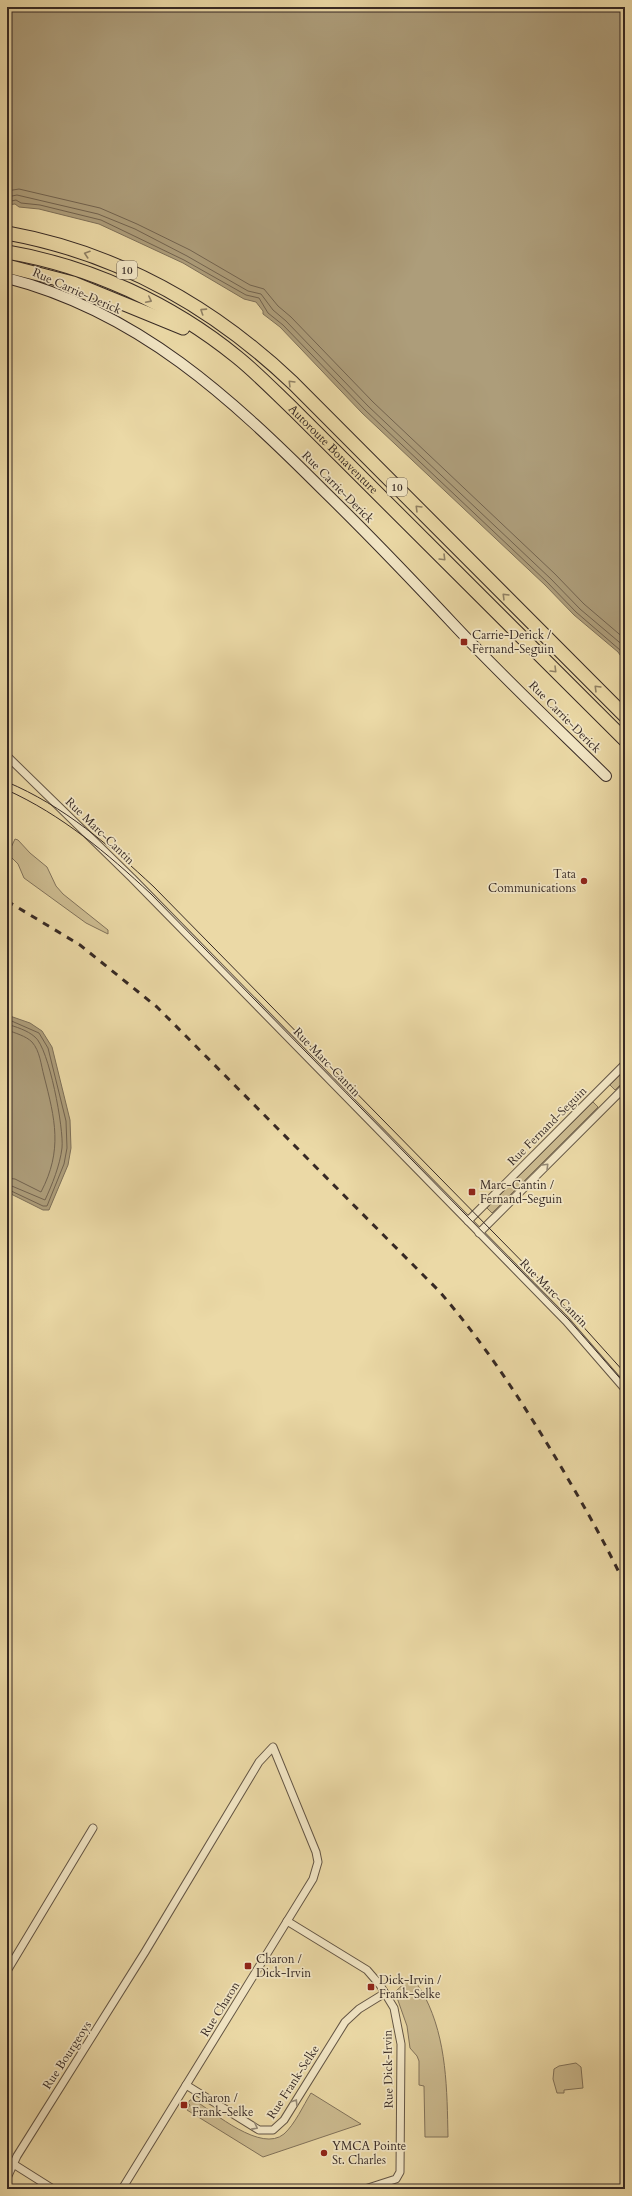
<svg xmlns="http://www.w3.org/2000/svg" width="632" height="2196" viewBox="0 0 632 2196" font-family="Cardo,serif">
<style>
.green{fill:#ccbb90;stroke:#81725a}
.water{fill:#ad9d7a;stroke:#7d6f58}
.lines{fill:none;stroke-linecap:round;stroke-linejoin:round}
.shore{stroke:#72634f;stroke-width:1}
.street-casing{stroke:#635544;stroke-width:9}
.secondary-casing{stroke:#362924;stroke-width:12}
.highway-casing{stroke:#362924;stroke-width:15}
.street{stroke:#f2e6c5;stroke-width:7}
.secondary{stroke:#f2e6c5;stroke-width:10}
.highway{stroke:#ebd9a6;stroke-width:13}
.tram{stroke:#362924;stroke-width:1}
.rail{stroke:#362924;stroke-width:3;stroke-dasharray:7 7;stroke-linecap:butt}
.oneway{stroke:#908165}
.oneway2{stroke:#948874}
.poi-dot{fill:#8f2418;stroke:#f2e6c5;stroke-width:1.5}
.labels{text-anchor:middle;stroke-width:3.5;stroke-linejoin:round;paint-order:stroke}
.shield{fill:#f2e6c5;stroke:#6e6254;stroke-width:1}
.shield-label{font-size:11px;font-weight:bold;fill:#362924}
.street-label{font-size:12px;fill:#362924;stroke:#f2e6c5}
.poi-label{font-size:12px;fill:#362924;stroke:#f2e6c5;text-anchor:start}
</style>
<rect width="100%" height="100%" fill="#ebd9a6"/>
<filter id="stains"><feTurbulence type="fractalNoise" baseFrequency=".005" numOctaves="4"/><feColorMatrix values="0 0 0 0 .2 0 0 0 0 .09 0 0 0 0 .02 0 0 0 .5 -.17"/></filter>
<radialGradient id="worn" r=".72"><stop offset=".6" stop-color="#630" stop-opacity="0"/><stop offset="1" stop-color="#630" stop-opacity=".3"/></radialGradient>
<g class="green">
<path d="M 15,839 L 18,840 L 30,853 L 47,867 L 56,886 L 63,894 L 108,930 L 108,934 L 86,923 L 24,878 L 18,864 L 8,854 Z"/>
<path d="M 625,1070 L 625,1080 L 615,1090 L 610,1085 Z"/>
<path d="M 593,1102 L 598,1107 L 492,1213 L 487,1208 Z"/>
<path d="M 412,1976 C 416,1984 422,1990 425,1997 C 447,2040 447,2090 448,2137 L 425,2137 L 424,2086 L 419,2085 L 419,2061 L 417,2056 L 410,2048 L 407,2026 L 395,1992 Z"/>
<path d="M 576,2063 L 581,2067 L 583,2088 L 564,2090 L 564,2093 L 557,2093 L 553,2079 L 554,2069 L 559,2066 Z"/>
<path d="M 311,2093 L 361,2124 L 263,2157 L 187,2110 L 190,2105 L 188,2103 L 190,2100 L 194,2100 C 215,2113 261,2153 284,2134 C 295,2124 303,2106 311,2093 Z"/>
</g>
<g class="water">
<path d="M 7,7 L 625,7 L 625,662 L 618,652 L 574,615 L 545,585 L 362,413 L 280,327 L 263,314 L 263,311 L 256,302 L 244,299 L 183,263 L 99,224 L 39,209 L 19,207 L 15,204 L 7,205 Z"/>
<path d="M 7,1015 L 30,1023 L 42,1031 L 52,1047 L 70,1120 L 71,1148 L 68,1165 L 49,1210 L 43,1210 L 7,1192 Z"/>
</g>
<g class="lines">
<g class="shore">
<path d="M 7,191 L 19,189 L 100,208 L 137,224 L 190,250 L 250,285 L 264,289 L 278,306 L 291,317 L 373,402 L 555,574 L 584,604 L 625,639"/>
<path d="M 7,197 L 17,195 L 98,214 L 135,229 L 187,256 L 248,291 L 261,294 L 273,310 L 286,321 L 368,406 L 551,579 L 580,609 L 625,647"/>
<path d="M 7,202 L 16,200 L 21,203 L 40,205 L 101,220 L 184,260 L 246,295 L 259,298 L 268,313 L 283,325 L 365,410 L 547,582 L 576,612 L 620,650 L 625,657"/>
<path d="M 7,1019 L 39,1033 L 48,1048 L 66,1121 L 67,1148 L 64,1164 L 47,1206 L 43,1206 L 7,1189"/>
<path d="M 7,1024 C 16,1027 27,1030 35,1037 C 49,1048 64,1129 62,1148 C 60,1165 52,1185 45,1200 L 7,1184"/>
<path d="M 7,1030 C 15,1033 26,1036 32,1042 C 40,1051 41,1065 44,1076 C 55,1119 63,1150 41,1192 L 15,1179 L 7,1178"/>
</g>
<defs>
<g id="street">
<path d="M 7,756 L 132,878 L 566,1321 L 625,1389"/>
<path d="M 468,1221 L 625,1064"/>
<path d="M 479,1233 L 625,1087"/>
<path d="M 287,1921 L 367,1970 L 380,1985 L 394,2008 L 401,2044 L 400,2172 L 396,2179 L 365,2189"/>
<path d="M 7,1971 L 93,1828"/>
<path d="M 186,2085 L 259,2130 L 273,2130 L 284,2120 L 345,2022 L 359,2009 L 385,1993"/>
<path d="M 7,2160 L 53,2189"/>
<path d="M 7,2178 L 17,2156 L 145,1952 L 259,1762 L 273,1747 L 316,1852 L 318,1862 L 313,1879 L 122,2189"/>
</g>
<path id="secondary" d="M 7,278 C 139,312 231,398 325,492 C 370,536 414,582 457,628 C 505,679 556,727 606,776"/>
<g id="highway">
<path d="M 7,233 C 117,253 213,307 293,383 L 625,716"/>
<path id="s1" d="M 7,252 C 90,266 172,304 237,357 C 257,373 275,392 293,409 L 625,740"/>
<path d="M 7,266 L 73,283 L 183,328"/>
</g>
</defs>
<use href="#street" class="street-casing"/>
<use href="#secondary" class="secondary-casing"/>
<use href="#highway" class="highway-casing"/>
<use href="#street" class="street"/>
<use href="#secondary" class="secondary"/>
<use href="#highway" class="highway"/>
<g class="tram">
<path d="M 7,782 C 64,806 110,846 154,887 L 551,1291 L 625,1373"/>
<path d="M 7,790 C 62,815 107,853 151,894 L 569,1320 L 625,1384"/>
</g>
<path class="rail" d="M 7,901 L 80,945 L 157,1007 L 439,1291 C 484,1343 521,1400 557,1460 C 581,1501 605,1542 625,1585"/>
</g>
<defs><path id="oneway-chevron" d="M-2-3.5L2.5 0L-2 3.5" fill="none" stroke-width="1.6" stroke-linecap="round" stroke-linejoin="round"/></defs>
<g class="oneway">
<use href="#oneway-chevron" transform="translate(87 254) rotate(-162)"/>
<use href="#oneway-chevron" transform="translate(149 300) rotate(27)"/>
<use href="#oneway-chevron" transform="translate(203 311) rotate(-147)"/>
<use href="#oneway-chevron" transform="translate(291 383) rotate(-135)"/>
<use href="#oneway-chevron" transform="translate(418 508) rotate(-135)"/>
<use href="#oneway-chevron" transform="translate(443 558) rotate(45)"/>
<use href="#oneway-chevron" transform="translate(505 596) rotate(-135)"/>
<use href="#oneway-chevron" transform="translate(554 670) rotate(45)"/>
<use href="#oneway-chevron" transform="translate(597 688) rotate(-135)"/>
</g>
<g class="oneway2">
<use href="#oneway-chevron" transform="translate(546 1166) rotate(-45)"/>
<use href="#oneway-chevron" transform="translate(295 2102) rotate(-58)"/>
<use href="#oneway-chevron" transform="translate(255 2127) rotate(28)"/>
</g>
<g class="poi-dot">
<rect x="460" y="638" width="8" height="8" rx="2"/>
<circle cx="584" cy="881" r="4"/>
<rect x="468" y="1188" width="8" height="8" rx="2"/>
<rect x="244" y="1962" width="8" height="8" rx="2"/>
<rect x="367" y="1983" width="8" height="8" rx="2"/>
<rect x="180" y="2101" width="8" height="8" rx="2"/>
<circle cx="324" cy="2153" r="4"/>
</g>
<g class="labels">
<g class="shield">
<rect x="117" y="261" width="20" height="18" rx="3"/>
<rect x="387" y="478" width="20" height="18" rx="3"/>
</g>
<g class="shield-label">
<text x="127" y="274">10</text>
<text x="397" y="491">10</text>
</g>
<g class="street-label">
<text transform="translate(77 291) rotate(24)" y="4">Rue Carrie-Derick</text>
<text dy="4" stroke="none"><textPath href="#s1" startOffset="389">Autoroute Bonaventure</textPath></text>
<text transform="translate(338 487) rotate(45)" y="4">Rue Carrie-Derick</text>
<text transform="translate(565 717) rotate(45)" y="4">Rue Carrie-Derick</text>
<text transform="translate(100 831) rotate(44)" y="4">Rue Marc-Cantin</text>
<text transform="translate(327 1062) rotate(46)" y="4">Rue Marc-Cantin</text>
<text transform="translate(547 1126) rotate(-45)" y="4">Rue Fernand-Seguin</text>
<text transform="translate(554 1293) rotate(45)" y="4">Rue Marc-Cantin</text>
<text transform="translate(220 2009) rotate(-58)" y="4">Rue Charon</text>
<text transform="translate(67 2055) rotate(-57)" y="4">Rue Bourgeoys</text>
<text transform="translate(388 2069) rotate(-91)" y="4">Rue Dick-Irvin</text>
<text transform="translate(293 2082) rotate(-57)" y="4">Rue Frank-Selke</text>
</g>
<g class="poi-label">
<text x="472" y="639">Carrie-Derick /<tspan x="472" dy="14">Fernand-Seguin</tspan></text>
<text x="576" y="878" text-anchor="end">Tata<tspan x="576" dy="14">Communications</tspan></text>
<text x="480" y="1189">Marc-Cantin /<tspan x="480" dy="14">Fernand-Seguin</tspan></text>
<text x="256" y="1963">Charon /<tspan x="256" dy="14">Dick-Irvin</tspan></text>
<text x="379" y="1984">Dick-Irvin /<tspan x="379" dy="14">Frank-Selke</tspan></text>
<text x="192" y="2102">Charon /<tspan x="192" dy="14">Frank-Selke</tspan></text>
<text x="332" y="2150">YMCA Pointe<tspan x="332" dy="14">St. Charles</tspan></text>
</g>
</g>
<rect width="632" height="2196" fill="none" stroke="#ebd9a6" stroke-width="24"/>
<rect x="8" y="8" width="616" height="2180" fill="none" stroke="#362924" stroke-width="2"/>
<rect x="12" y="12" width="608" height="2172" fill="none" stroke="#362924"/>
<rect width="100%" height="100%" filter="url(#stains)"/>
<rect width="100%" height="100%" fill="url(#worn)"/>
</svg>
